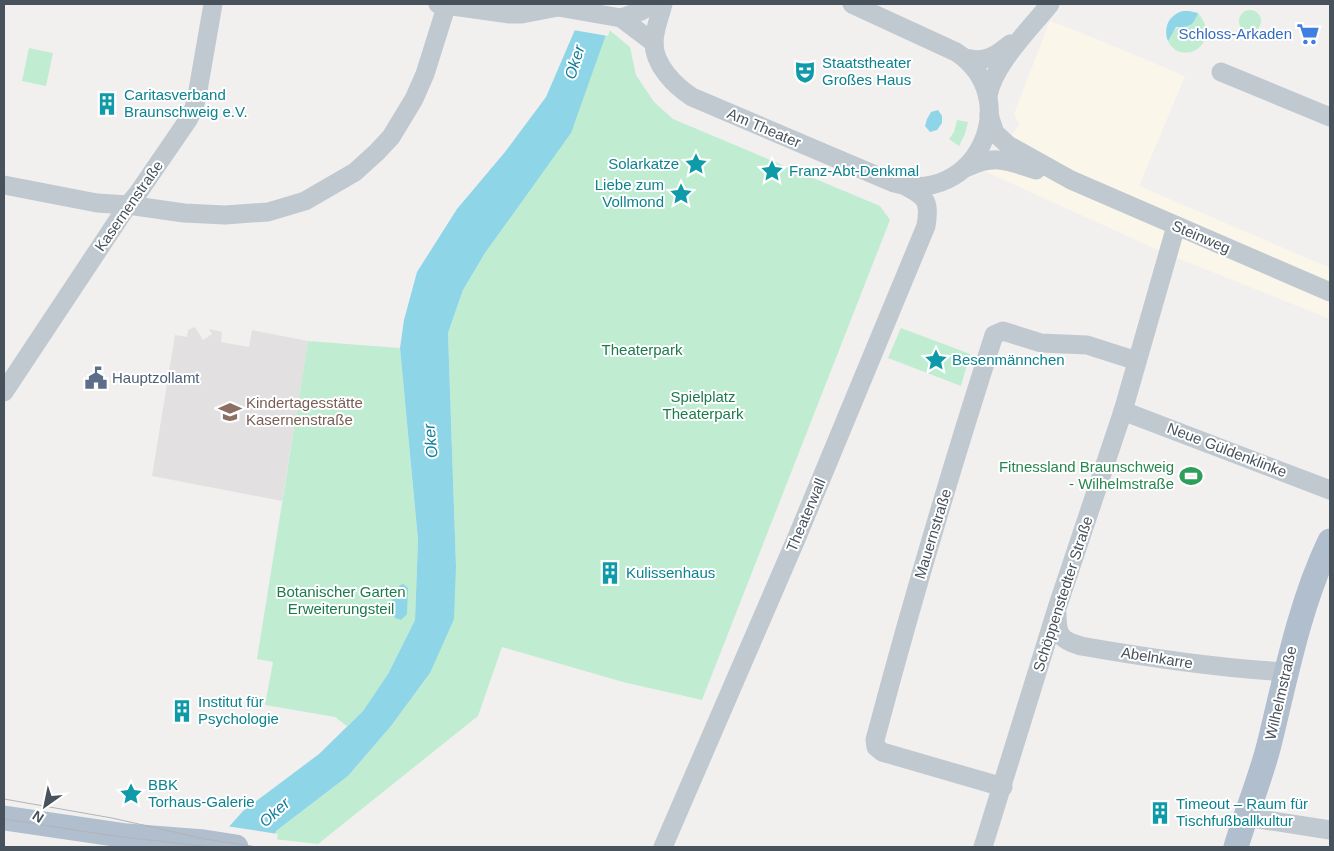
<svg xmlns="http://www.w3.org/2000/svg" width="1334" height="851" viewBox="0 0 1334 851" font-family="Helvetica,sans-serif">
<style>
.commercial{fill:#fbf6ea}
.education{fill:#e3e0e1}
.green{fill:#c0edd1}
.water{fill:#8fd5e8}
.pier{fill:#f2efef}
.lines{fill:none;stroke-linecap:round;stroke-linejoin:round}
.minor{stroke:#c0c9d0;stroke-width:19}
.major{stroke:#b0becd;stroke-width:25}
.tram{stroke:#b2b4b9;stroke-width:1}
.labels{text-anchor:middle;stroke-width:4;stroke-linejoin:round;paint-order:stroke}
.shop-label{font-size:15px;fill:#366cbe;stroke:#fff;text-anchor:end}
.culture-label{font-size:15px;fill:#0d838f;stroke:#fff;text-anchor:start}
.street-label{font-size:15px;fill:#48525c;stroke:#fff}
.park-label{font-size:15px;fill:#1c7a4b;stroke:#fff}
.service-label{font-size:15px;fill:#4e5e75;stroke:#fff;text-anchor:start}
.education-label{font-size:15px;fill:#785e54;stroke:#fff;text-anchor:start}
.leisure-label{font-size:15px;fill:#27864d;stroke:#fff;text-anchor:end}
.water-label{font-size:16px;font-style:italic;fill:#137f9c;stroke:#fff}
</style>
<rect width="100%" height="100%" fill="#f2efef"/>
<path class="commercial" d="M 1050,21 L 1077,31 L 1185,76 L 1139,186 L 1330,268 L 1330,319 L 1167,254 L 982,170 L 1020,125 L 1014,114 Z"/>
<path class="education" d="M 195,327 L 203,340 L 212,334 L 209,329 L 222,332 L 221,342 L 249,347 L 252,330 L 308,341 L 282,501 L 152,476 L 175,335 L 187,337 L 188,330 Z"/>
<g class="green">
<circle cx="1250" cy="21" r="11"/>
<path d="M 1198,13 C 1224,44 1181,68 1168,41 C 1174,28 1175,27 1190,26 Z"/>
<path d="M 608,29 L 630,47 L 636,75 L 654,102 L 673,119 L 880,206 L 890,220 L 702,700 L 623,682 L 502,647 L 478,716 L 318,844 L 274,839 L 276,831 L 348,776 L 391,726 L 430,673 L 456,566 L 448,333 L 463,290 L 485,253 L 570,131 Z"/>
<path d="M 29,48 L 53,53 L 46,86 L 22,81 Z"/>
<path d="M 957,120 L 968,122 L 965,134 L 959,146 L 949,139 L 954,132 Z"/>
<path d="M 901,328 L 970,354 L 961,386 L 888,358 Z"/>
<path d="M 308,341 L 400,348 L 418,541 L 415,620 L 388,674 L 363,711 L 347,726 L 335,717 L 265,705 L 273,662 L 257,659 Z"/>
</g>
<g class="water">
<path d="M 1183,11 L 1189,11 L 1198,13 C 1192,27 1190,27 1176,27 L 1168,41 C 1163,27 1169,15 1183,11 Z"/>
<path d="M 577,25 L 608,29 L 571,133 L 485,253 L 463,290 L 448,333 L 456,566 L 454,619 L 430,673 L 391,726 L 348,776 L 276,831 L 274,839 L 227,829 L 243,811 L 319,754 L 363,711 L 388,674 L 415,620 L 418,540 L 400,348 L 404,320 L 417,272 L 457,209 L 505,152 L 546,97 Z"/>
<path d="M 938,110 L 942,116 L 942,123 L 937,130 L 930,132 L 925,126 L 927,119 L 931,112 Z"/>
<path d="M 403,584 L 408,588 L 407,614 L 401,620 L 395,618 C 389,608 392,587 403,584 Z"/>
</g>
<g class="pier">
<path d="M 579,4 L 617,4 L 608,36 L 573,30 Z"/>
<path d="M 226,826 L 278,834 L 275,847 L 219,847 Z"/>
</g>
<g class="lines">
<g class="minor">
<path d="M 438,4 L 510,14 L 522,14 L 558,7"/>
<path d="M 553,4 L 558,7 L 621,18 L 654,43"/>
<path d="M 663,4 C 660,16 654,30 654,43 C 654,65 675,86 692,97 L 894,183 C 976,207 1026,98 956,52 L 852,4"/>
<path d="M 621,18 L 641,11 L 653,4"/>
<path d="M 965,58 C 985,63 994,57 1010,44"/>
<path d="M 1221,72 L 1330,117"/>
<path d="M 988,96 C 993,65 1030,29 1050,4"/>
<path d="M 989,115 L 995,133 L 1008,145 L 1071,180 L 1330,292"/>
<path d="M 968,167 C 996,154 1008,161 1036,170"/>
<path d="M 4,185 L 97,203 L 128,205 L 184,213 L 225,215 L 268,212 L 305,201 L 355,172 L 377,152 L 391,137 L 414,99 L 425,74 L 447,4"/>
<path d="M 4,392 L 128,205 L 138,193 L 188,120 L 194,108 L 197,96 L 213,4"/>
<path d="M 1123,411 L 1330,490"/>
<path d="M 1057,613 C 1057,635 1060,640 1081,646 C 1149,658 1217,668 1286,672"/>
<path d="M 1003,787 L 882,752 L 876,747 L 875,740 C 911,604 951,469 994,335 L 1003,331 L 1041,343 L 1087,345 L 1137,361"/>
<path d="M 1246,817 L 1330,830"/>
<path d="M 663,847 L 797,537 L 926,226 C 930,203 927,197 907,187"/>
<path d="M 983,847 L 1057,608 L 1123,411 L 1176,226"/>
</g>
<g class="major">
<path d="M 4,818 L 127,836 L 204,842 L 236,847"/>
<path d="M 1236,847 C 1246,813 1260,780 1269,745 C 1286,676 1299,606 1330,541"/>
</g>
<g class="tram">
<path d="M 4,799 L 112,818 L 205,839 L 257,847"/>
<path d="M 4,819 L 114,836 L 211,847"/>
</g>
</g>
<defs>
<symbol id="supermarket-bare" viewBox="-9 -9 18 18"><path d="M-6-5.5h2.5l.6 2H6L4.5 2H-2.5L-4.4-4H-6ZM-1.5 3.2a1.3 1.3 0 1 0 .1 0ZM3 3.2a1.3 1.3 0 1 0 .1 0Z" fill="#3f7fe0" stroke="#fff" stroke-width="2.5" paint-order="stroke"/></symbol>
<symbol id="theatre-bare" viewBox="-9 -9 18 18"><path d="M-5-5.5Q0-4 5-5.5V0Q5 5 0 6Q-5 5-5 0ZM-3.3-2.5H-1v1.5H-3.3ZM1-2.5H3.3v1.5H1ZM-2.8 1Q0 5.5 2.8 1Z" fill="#0f9aa8" stroke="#fff" stroke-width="2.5" paint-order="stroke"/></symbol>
<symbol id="building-bare" viewBox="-9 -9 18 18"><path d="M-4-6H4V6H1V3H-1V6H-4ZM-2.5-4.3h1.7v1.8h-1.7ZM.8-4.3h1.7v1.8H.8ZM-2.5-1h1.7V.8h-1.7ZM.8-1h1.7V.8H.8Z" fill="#0f9aa8" stroke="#fff" stroke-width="2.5" paint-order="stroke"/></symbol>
<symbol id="sight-bare" viewBox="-9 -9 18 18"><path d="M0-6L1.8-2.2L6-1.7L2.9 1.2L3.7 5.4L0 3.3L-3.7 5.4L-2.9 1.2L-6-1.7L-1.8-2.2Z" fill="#0f9aa8" stroke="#fff" stroke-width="2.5" paint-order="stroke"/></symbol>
<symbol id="civic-bare" viewBox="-9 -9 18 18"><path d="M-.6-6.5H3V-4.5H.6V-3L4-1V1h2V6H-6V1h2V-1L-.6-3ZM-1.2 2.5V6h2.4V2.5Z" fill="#5c6f8a" stroke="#fff" stroke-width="2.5" paint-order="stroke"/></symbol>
<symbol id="school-bare" viewBox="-9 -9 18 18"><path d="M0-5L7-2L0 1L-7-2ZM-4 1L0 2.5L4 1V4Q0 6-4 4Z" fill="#8d6e63" stroke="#fff" stroke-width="2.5" paint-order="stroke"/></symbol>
<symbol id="stadium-bare" viewBox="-9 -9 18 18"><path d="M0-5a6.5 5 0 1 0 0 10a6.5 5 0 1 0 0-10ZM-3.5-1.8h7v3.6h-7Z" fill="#2e9e5b" stroke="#fff" stroke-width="2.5" paint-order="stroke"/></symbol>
</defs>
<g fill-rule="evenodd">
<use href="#supermarket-bare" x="1292" y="18" width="32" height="32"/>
<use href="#theatre-bare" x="789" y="56" width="32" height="32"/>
<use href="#building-bare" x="91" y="88" width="32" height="32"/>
<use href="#sight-bare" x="680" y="148" width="32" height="32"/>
<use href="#sight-bare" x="756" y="155" width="32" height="32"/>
<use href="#sight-bare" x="665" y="178" width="32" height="32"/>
<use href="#sight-bare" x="920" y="344" width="32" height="32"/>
<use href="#civic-bare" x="80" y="362" width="32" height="32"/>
<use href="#school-bare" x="214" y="396" width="32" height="32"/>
<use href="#stadium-bare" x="1175" y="460" width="32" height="32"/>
<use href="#building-bare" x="594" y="557" width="32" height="32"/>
<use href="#building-bare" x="166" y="695" width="32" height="32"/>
<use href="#sight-bare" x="115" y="778" width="32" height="32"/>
<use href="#building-bare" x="1144" y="797" width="32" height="32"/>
</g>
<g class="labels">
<g class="shop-label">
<text x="1292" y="39">Schloss-Arkaden</text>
</g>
<g class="culture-label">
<text x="822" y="68">Staatstheater<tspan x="822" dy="17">Großes Haus</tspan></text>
<text x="124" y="100">Caritasverband<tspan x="124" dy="17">Braunschweig e.V.</tspan></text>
<text x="679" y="169" text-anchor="end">Solarkatze</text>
<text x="789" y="176">Franz-Abt-Denkmal</text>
<text x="664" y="190" text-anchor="end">Liebe zum<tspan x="664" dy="17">Vollmond</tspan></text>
<text x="952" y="365">Besenmännchen</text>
<text x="626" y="578">Kulissenhaus</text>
<text x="198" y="707">Institut für<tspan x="198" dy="17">Psychologie</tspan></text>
<text x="148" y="790">BBK<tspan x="148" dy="17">Torhaus-Galerie</tspan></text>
<text x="1176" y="809">Timeout – Raum für<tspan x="1176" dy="17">Tischfußballkultur</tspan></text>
</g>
<g class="street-label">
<text transform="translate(764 128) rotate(23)" y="5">Am Theater</text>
<text transform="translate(129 206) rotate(-55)" y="5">Kasernenstraße</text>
<text transform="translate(1201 237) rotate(23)" y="5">Steinweg</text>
<text transform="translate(1227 450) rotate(21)" y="5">Neue Güldenklinke</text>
<text transform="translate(806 515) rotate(-67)" y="5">Theaterwall</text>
<text transform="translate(933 534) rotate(-73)" y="5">Mauernstraße</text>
<text transform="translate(1063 594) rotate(-72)" y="5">Schöppenstedter Straße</text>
<text transform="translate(1157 658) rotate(9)" y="5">Abelnkarre</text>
<text transform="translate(1281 693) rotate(-77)" y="5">Wilhelmstraße</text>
</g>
<g class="park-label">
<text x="642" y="355">Theaterpark</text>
<text x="703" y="402">Spielplatz<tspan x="703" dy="17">Theaterpark</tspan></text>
<text x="341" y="597">Botanischer Garten<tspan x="341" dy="17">Erweiterungsteil</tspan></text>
</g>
<g class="service-label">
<text x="112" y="383">Hauptzollamt</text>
</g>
<g class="education-label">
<text x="246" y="408">Kindertagesstätte<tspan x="246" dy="17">Kasernenstraße</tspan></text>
</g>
<g class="leisure-label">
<text x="1174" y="472">Fitnessland Braunschweig<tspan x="1174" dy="17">- Wilhelmstraße</tspan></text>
</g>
<g class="water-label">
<text transform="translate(574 62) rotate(-73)" y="6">Oker</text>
<text transform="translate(430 441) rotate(-96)" y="6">Oker</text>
<text transform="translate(274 812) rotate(-42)" y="6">Oker</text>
</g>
</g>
<rect width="1334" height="851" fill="none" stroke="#48525c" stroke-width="10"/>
<g transform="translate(45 806) rotate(213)" stroke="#ffffff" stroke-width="4" paint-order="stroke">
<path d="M0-4L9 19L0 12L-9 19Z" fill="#48525c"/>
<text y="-8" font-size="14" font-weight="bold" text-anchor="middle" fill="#48525c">N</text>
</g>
</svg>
